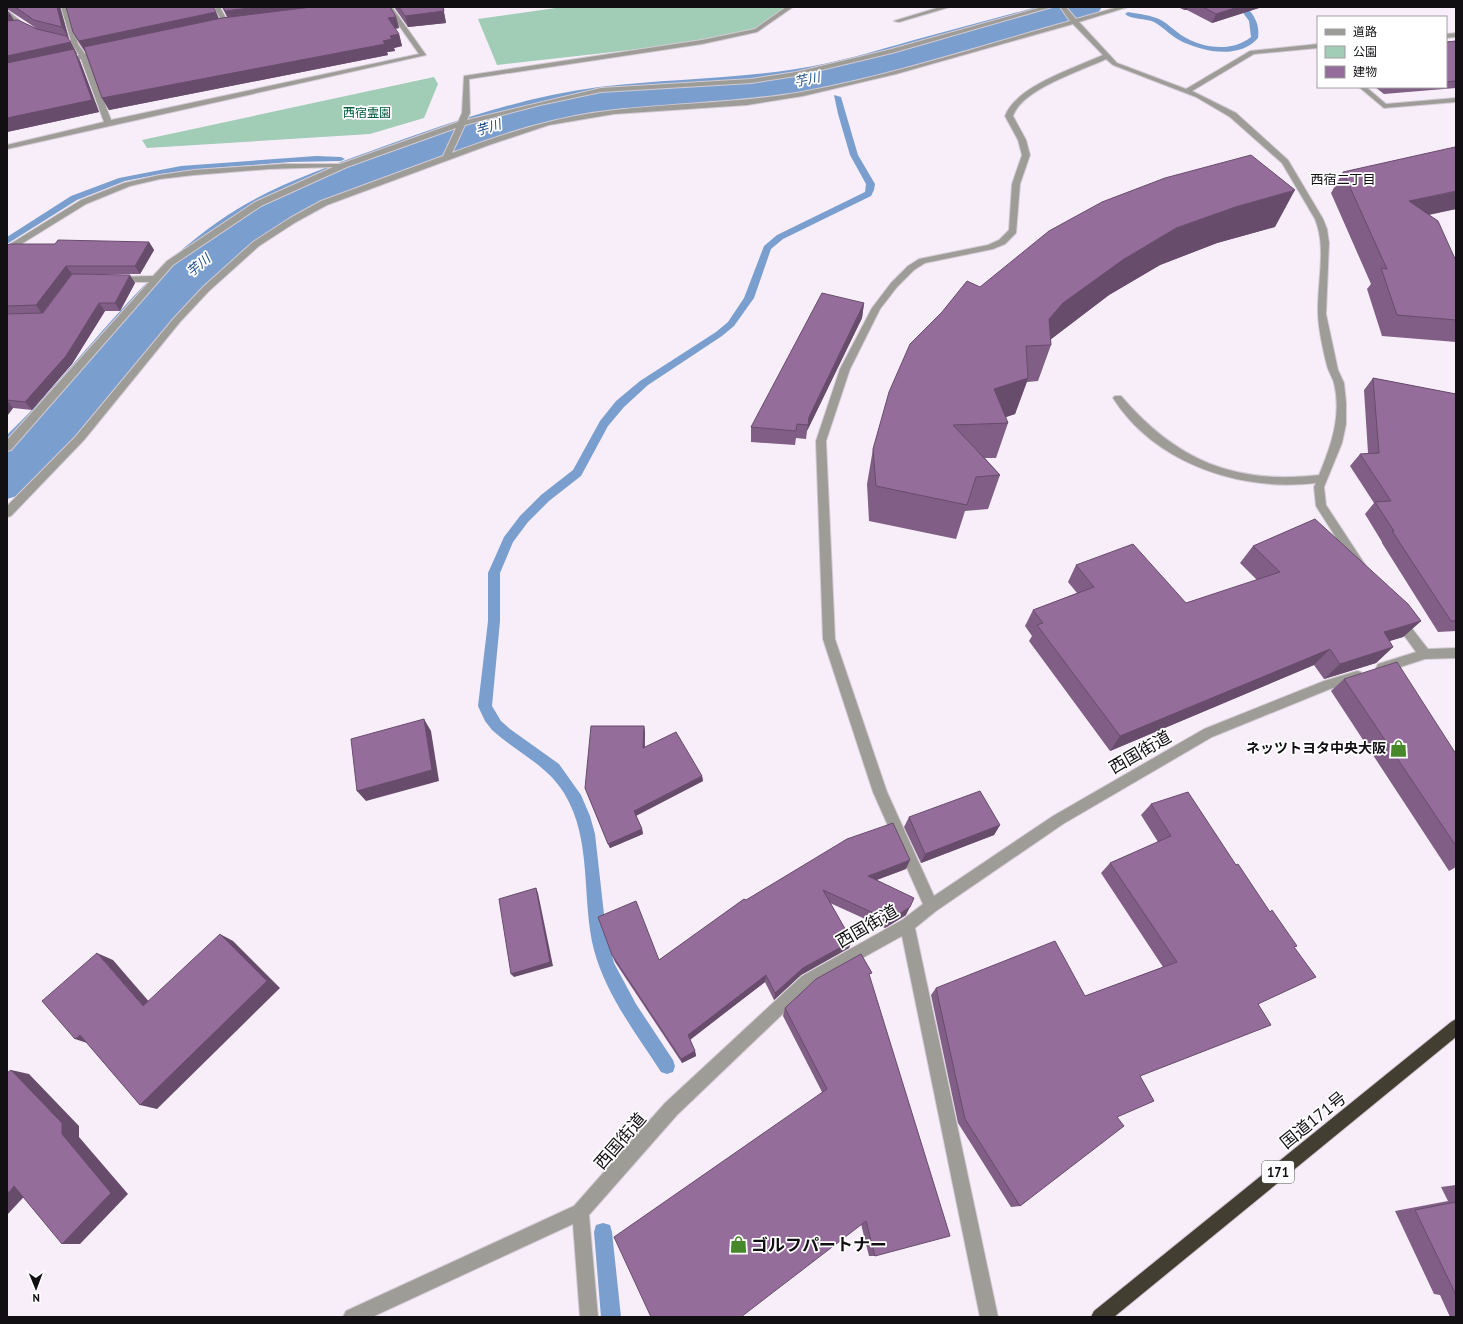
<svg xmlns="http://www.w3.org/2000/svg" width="1463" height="1324" viewBox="0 0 1463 1324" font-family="'PT Sans','Noto Sans JP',sans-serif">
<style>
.green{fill:#a1ccb6}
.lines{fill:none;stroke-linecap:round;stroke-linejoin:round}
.stream{fill:#7a9fcf;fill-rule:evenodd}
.river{fill:#7a9fcf;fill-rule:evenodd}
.minor-casing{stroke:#d3cad5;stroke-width:2}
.highway-casing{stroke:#d3cad5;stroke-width:2}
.minor{fill:#9e9c96;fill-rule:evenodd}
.highway{fill:#423e32;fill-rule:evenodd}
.wall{fill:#805e85;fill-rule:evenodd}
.shaded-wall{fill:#684c6c}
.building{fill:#956d9b;stroke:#684c6c}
.labels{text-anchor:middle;stroke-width:3.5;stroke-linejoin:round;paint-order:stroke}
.far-park-label{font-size:12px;fill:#025a3d;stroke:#fff}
.far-water-label{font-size:13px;font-style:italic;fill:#1c4b87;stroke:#fff}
.far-neighbourhood-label{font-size:13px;fill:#120f13;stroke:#fff}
.shield{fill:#fff;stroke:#59575a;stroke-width:1}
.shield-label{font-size:13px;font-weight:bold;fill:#120f13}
.poi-label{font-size:14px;font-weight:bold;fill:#120f13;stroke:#fff;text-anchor:end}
.near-street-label{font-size:17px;fill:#120f13;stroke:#fff}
.near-poi-label{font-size:17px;font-weight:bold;fill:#120f13;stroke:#fff;text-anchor:start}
</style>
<rect width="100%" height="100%" fill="#f8eefa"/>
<g class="green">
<path d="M 563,7 L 790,7 L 757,30 L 702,42 L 497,65 L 478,19 Z"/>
<path d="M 434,77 L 438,84 L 424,118 L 370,134 L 147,148 L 142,140 Z"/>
</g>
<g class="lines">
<g class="stream">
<path d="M 1080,7 L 1092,7 L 1092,8 L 1089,10 Z"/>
<path d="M 1239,7 L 1246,7 C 1255,15 1260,26 1258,38 C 1239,60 1202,52 1179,40 C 1170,35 1163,27 1154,22 C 1145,18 1132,20 1125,14 L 1128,12 C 1139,14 1151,15 1161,20 C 1168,24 1174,30 1181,35 C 1201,48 1231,53 1251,37 L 1249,21 Z"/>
<path d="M 834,95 L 841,97 L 858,155 L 875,184 L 874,190 L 871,196 L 783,239 L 771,249 L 754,298 L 734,326 L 722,336 L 648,385 L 624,407 L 608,426 L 581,476 L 549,501 L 528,522 L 513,542 L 500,573 L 500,621 L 492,706 L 501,721 L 510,729 L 559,764 L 581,795 L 590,816 L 595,834 L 606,932 L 614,963 L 636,1004 L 673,1060 L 675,1066 L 673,1072 L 667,1074 L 661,1072 C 636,1033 606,995 594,950 C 581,899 593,840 564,793 C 546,764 516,752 492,730 L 485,721 L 478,706 L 488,621 L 488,573 L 504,537 L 520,516 L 541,495 L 573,470 L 600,421 L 616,401 L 640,381 L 716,332 L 728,322 L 744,298 L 764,246 L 777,235 L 865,192 L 866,184 L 850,155 L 838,114 Z"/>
<path d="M 316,156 L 341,157 L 345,159 L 341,161 L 291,162 L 201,169 L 161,174 L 125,181 L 77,200 L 7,244 L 7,237 L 71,196 L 119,178 L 181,166 Z"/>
<path d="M 603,1223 L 610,1225 L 612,1232 L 621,1317 L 601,1317 L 594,1232 L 596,1225 Z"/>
</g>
<path class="river" d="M 1037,7 L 1102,7 L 1096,16 L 879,77 L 814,92 L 748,102 L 623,112 L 551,123 L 455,153 L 342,197 L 278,230 L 257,243 L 224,270 L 194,299 L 166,330 L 87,429 L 31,492 L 7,499 L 7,435 C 80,365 135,279 219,221 C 264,189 319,170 371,151 C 445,124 521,97 599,87 C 665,79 731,79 796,69 C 836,63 875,51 914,40 C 955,29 996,18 1037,7 Z"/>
<defs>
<g id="minor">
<path d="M 61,7 L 67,7 L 78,44 L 85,54 L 103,50 L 106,52 L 87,57 L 111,120 L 419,54 L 386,7 L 392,7 L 426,55 L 7,149 L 7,145 L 104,122 L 81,59 L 62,63 L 59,61 L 79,55 L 72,44 Z"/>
<path d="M 214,7 L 220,7 L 230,26 L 229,27 L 225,27 Z"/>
<path d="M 786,7 L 793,7 L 757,32 L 702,44 L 469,79 L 470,113 L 467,120 L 601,88 L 751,79 L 796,72 L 888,50 L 1042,7 L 1052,7 L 892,53 L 796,76 L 751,83 L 601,92 L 540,105 L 465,125 L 452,153 C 505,133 558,116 615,110 C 677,103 740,103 802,92 C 893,75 981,46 1070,21 L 1060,7 L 1066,7 L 1076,19 L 1118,7 L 1128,7 L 1079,22 L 1117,63 L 1186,89 L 1250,51 L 1318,44 L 1318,48 L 1254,54 L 1192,91 L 1236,113 L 1288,160 L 1323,219 L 1327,229 L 1329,243 L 1326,314 L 1338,370 L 1344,383 L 1346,403 L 1346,424 L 1342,443 L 1324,487 L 1326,505 L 1364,563 L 1366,566 L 1364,569 L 1356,569 L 1316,506 L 1314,487 L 1316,483 C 1241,492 1155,464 1113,398 L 1115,396 L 1121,396 C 1176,460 1234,485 1319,475 C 1331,446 1342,416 1334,383 C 1333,379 1330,374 1328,369 C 1324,355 1318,327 1318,313 C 1317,282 1327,248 1315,219 L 1282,163 L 1230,117 L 1196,97 L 1113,65 L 1106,59 C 1081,71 1022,89 1013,116 L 1026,140 L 1030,155 L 1020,184 L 1016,233 L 1005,244 L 993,249 L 925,263 L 914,270 L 897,287 L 880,309 L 850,369 L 826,441 L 835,639 L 887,792 L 934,896 L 1053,816 L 1204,729 L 1324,681 L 1357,671 L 1361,672 L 1363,676 L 1361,680 L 1330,689 L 1212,737 L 1063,824 L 936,911 L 915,928 L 998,1317 L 980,1317 L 902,936 L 812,986 L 677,1115 L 589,1215 L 598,1317 L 580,1317 L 573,1224 L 372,1317 L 343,1317 L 346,1311 L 574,1206 L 665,1103 L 802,976 L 902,920 L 923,904 L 873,792 L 823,639 L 816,441 L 840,369 L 872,308 L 891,283 L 908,266 L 919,259 L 988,245 L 999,240 L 1009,230 L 1012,184 L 1022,155 L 1018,140 L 1005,116 C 1016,86 1075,68 1103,55 L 1073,24 L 896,74 L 803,96 L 747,105 L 614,114 L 549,125 L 489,145 L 327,205 L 296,222 L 259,246 L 209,291 L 180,322 L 84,440 L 11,516 L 7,517 L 7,506 L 76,436 L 174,318 L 203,287 L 253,242 L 290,218 L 321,201 L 443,156 L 456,128 L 347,167 L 261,206 L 173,265 L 11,450 L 7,451 L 7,440 L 149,282 L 117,282 L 113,279 L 114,277 L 153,276 L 167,261 L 255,202 L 333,167 L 269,169 L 194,175 L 160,179 L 130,186 L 86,204 L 10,251 L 7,252 L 7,246 L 81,200 L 124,183 L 160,175 L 194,170 L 283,164 L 340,164 L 458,122 L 462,113 L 464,76 L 702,40 L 755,29 Z"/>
<path d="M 940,7 L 950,7 L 899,22 L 894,21 Z"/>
<path d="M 7,10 L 30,29 L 30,31 L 26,31 L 7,15 Z"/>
<path d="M 1456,33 L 1456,37 L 1446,38 L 1446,34 Z"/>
<path d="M 1359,87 L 1366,87 L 1386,104 L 1456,98 L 1456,102 L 1384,108 Z"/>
<path d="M 1399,615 L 1403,617 L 1428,649 L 1456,648 L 1456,658 L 1425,659 L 1382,673 L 1378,672 L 1376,668 L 1378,664 L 1416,652 L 1393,620 L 1395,617 Z"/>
</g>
<path id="highway" d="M 1456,1019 L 1456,1037 L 1114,1317 L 1091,1317 L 1094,1311 L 1451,1022 Z"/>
</defs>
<use href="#minor" class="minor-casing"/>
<use href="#highway" class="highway-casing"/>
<use href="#minor" class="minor"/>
<use href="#highway" class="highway"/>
</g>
<g class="wall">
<path d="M 7,7 L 60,7 L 69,39 L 68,39 L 77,54 L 76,54 L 80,61 L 99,112 L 7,132 L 10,14 L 14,20 L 36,28 L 7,9 Z"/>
<path d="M 222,7 L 390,7 L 396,17 L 399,28 L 395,29 L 399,34 L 402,46 L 394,48 L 395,51 L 387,52 L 388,55 L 109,110 L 102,98 L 85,52 L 79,43 L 73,32 L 216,12 L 219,19 L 227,17 Z"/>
<path d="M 394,7 L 443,7 L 446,23 L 408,27 Z"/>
<path d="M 1178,7 L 1262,7 L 1212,23 L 1187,10 L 1184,10 Z"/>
<path d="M 1456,41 L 1456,88 L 1384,94 L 1375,87 L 1446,87 L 1446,42 Z"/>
<path d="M 1343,172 L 1456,209 L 1429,215 L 1456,261 L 1456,342 L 1382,336 L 1367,289 L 1371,284 L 1331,193 Z"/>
<path d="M 1275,227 L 1217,243 L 1160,265 L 1109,295 L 1051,339 L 1051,345 L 1038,381 L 1027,382 L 1015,414 L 1006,417 L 1008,423 L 996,458 L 985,458 L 1000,475 L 988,509 L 965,511 L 956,539 L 869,521 L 867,484 L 873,449 L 980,287 Z"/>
<path d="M 149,242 L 154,250 L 140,274 L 82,274 L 135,283 L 120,311 L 105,311 L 72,364 L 32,410 L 13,408 L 7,416 L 7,245 L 55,244 ZM 72,274 L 43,313 L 42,313 Z"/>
<path d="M 864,303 L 862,318 L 807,431 L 806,439 L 796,438 L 795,445 L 751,442 L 751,427 Z"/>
<path d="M 1373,378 L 1456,394 L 1456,631 L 1438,632 L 1382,543 L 1382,542 L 1365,514 L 1374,503 L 1350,466 L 1360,454 L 1368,453 L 1364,390 Z"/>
<path d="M 1253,546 L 1421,621 L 1403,637 L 1389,641 L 1393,647 L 1376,663 L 1324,679 L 1314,665 L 1110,751 L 1029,641 L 1032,636 L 1025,626 L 1033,610 L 1077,593 L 1068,582 L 1076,565 L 1186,603 L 1257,580 L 1240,563 Z"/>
<path d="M 1344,679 L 1456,754 L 1456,867 L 1449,871 L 1331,691 Z"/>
<path d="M 644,726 L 645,732 L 645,747 L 702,776 L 703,781 L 636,816 L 642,829 L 643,834 L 610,848 L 585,788 Z"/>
<path d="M 1151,804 L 1236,865 L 1294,947 L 1258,1004 L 1140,1076 L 1117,1117 L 1020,1206 L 1011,1207 L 958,1123 L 931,995 L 936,988 L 1085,996 L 1163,967 L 1101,873 L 1110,863 L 1158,842 L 1141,815 Z"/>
<path d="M 909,817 L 1000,825 L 994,835 L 921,863 L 904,827 Z"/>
<path d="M 906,869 L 877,880 L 906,915 L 885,928 L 830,903 L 852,941 L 849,948 L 801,975 L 774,1000 L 765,982 L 690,1039 L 695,1051 L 696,1056 L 682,1063 L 615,962 L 612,955 L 659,960 L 746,900 Z"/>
<path d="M 870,977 L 875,1256 L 869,1256 L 861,1224 L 822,1092 L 783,1016 L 785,1008 Z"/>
<path d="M 1456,1185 L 1456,1317 L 1450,1317 L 1440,1295 L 1434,1294 L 1395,1211 L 1448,1201 L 1441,1187 Z"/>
</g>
<g class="shaded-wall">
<path d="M 57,7 L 60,7 L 69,39 L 62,27 Z"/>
<path d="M 257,7 L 353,7 L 230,22 L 225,11 Z"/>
<path d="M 443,7 L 446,23 L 408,27 L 405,16 Z"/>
<path d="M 1186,7 L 1188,7 L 1187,10 L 1184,10 Z"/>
<path d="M 1238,7 L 1262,7 L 1212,23 L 1216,14 Z"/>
<path d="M 216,12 L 221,24 L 86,52 L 79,41 Z"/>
<path d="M 10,14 L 17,26 L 7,27 L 7,15 Z"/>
<path d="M 396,17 L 399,28 L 391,29 L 388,18 Z"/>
<path d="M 399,34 L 402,46 L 394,48 L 395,51 L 387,52 L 388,55 L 109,110 L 102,98 L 383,41 L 390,36 Z"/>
<path d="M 71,42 L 77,54 L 76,54 L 80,61 L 99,112 L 7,132 L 7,56 Z"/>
<path d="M 1295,190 L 1275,227 L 1217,243 L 1160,265 L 1109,295 L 1050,340 L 1049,319 L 1063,303 L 1124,259 L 1176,228 L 1235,207 Z"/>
<path d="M 1456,191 L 1456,209 L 1396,221 L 1409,201 Z"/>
<path d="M 149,242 L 154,250 L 140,274 L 135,266 Z"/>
<path d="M 66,266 L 72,274 L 42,314 L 36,305 Z"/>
<path d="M 130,275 L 135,283 L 120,311 L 115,303 Z"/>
<path d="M 99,303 L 105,311 L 72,364 L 32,410 L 25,402 Z"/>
<path d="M 864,303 L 862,318 L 807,431 L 806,439 L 809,417 Z"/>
<path d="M 1028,378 L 1015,414 L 988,423 L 994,389 Z"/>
<path d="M 7,400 L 13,408 L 7,416 Z"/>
<path d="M 1421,621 L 1403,637 L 1367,648 L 1384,632 Z"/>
<path d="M 1393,647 L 1376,663 L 1324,679 L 1340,664 Z"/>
<path d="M 1330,649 L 1314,665 L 1110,751 L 1120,736 Z"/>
<path d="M 424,719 L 431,731 L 439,781 L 366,801 L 357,791 Z"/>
<path d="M 644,726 L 645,732 L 644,754 L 643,748 Z"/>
<path d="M 702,776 L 703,781 L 635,816 L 634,811 Z"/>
<path d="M 1000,825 L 994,835 L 921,863 L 925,854 Z"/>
<path d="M 642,829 L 643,834 L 610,848 L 608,844 Z"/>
<path d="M 910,860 L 906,869 L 865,884 L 868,876 Z"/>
<path d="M 536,888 L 538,893 L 553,966 L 514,977 L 511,974 Z"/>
<path d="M 910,907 L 906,915 L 885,928 L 889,920 Z"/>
<path d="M 220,934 L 233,941 L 280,988 L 157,1109 L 140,1105 Z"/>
<path d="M 852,941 L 849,948 L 801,975 L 774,1000 L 775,993 L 803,968 Z"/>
<path d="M 97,953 L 113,960 L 158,1012 L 143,1006 Z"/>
<path d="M 766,975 L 765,982 L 690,1040 L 688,1035 Z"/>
<path d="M 80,1035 L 93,1045 L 75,1039 Z"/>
<path d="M 695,1051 L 696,1056 L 682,1063 L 681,1059 Z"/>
<path d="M 11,1070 L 29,1074 L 79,1126 L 79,1137 L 128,1194 L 80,1244 L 62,1244 Z"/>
<path d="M 14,1186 L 33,1187 L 7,1215 L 7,1194 Z"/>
</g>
<g class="building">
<path d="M 15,7 L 57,7 L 62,27 L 34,20 Z"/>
<path d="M 66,7 L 213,7 L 216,12 L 79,41 L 73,32 Z"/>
<path d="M 223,7 L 257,7 L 225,11 Z"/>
<path d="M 312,7 L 390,7 L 396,17 L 388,18 L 399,34 L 390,36 L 392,39 L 383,41 L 385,44 L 102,98 L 84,47 L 222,18 Z"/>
<path d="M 399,7 L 443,7 L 444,11 L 405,16 Z"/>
<path d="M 1203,7 L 1238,7 L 1216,14 Z"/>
<path d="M 7,11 L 10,14 L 7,15 Z"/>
<path d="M 18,20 L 37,29 L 66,36 L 71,42 L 7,56 L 7,21 Z"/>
<path d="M 1456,41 L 1456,81 L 1446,82 L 1446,42 Z"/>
<path d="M 74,49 L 92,100 L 7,118 L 7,63 Z"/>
<path d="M 1455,147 L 1456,148 L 1456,191 L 1409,201 L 1438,221 L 1456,261 L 1456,320 L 1397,315 L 1381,268 L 1387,269 L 1343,172 Z"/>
<path d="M 1251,155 L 1295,190 L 1235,207 L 1176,228 L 1124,259 L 1063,303 L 1049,319 L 1051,345 L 1026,346 L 1028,378 L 994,389 L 1008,423 L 953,425 L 1000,475 L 976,477 L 967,505 L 876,486 L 873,449 L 889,392 L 910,344 L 942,312 L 967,281 L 980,287 L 1049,231 L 1102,202 L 1165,178 Z"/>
<path d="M 58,240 L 149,242 L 135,266 L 66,266 L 36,305 L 7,306 L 7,245 L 10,244 L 55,244 Z"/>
<path d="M 72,274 L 130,275 L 115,303 L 99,303 L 66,356 L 25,402 L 7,400 L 7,314 L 43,313 Z"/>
<path d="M 822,293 L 864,303 L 809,417 L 808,425 L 797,424 L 796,431 L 751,427 Z"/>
<path d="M 1373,378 L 1456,394 L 1456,621 L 1451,621 L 1392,531 L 1394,531 L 1375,502 L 1391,501 L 1360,454 L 1379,453 Z"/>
<path d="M 1315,519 L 1408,604 L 1421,621 L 1384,632 L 1393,647 L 1340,664 L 1330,649 L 1120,736 L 1037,625 L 1043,623 L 1033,610 L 1094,587 L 1076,565 L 1133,544 L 1186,603 L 1280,572 L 1253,546 Z"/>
<path d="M 1397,662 L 1456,754 L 1456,846 L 1344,679 Z"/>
<path d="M 424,719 L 432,770 L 357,791 L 351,739 Z"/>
<path d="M 591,726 L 644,726 L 643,748 L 676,732 L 702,776 L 634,811 L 642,829 L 608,844 L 585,788 Z"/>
<path d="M 980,791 L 1000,825 L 925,854 L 909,817 Z"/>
<path d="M 1188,792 L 1236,865 L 1238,864 L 1270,912 L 1272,910 L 1297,946 L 1294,947 L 1316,977 L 1258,1004 L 1271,1025 L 1140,1076 L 1154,1101 L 1117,1117 L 1124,1126 L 1020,1206 L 965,1119 L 936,988 L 1055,941 L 1085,996 L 1177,962 L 1110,863 L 1171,836 L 1151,804 Z"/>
<path d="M 893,823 L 910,860 L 868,876 L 914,898 L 910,907 L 889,920 L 823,890 L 852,941 L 803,968 L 775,993 L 766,975 L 688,1035 L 695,1051 L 681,1059 L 612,955 L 598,917 L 636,901 L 659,960 L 744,899 L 746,900 L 847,839 Z"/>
<path d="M 536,888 L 550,962 L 511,974 L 499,899 Z"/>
<path d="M 220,934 L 267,981 L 140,1105 L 80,1035 L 75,1039 L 42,1001 L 97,953 L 143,1006 Z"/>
<path d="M 861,954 L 872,973 L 869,974 L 950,1236 L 875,1256 L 866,1221 L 741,1317 L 651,1317 L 614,1237 L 827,1089 L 785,1008 L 816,979 Z"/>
<path d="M 11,1070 L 62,1123 L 62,1134 L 111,1193 L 62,1244 L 14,1186 L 7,1194 L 7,1073 Z"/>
<path d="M 1456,1202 L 1456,1295 L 1415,1210 Z"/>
</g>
<defs>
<symbol id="shop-bare" viewBox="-9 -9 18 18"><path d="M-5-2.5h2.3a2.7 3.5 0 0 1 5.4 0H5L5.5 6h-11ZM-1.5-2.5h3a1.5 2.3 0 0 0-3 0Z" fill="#47882b" stroke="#fff" stroke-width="2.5" paint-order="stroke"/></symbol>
</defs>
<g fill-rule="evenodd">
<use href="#shop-bare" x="1386" y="736" width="25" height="25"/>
<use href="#shop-bare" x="726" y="1232" width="25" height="25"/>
</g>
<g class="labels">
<g class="far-park-label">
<text x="367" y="117">西宿霊園</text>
</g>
<g class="far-water-label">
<text transform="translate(807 79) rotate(-12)" y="5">芋川</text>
<text transform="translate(488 127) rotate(-17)" y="5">芋川</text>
<text transform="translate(198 265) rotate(-40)" y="5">芋川</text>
</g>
<g class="far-neighbourhood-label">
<text x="1343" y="184">西宿二丁目</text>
</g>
<rect class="shield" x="1262" y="1161" width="32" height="22" rx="3"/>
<g class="shield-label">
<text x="1278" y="1177">171</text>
</g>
<g class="poi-label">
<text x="1386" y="753">ネッツトヨタ中央大阪</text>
</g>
<g class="near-street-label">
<text transform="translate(1140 752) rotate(-30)" y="6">西国街道</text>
<text transform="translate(867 926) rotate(-30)" y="6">西国街道</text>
<text transform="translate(1313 1120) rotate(-39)" y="6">国道171号</text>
<text transform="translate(620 1141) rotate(-49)" y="6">西国街道</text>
</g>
<g class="near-poi-label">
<text x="751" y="1251">ゴルフパートナー</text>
</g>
</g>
<rect width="1463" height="1324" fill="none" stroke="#120f13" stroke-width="16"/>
<rect x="1317" y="16" width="130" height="72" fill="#ffffff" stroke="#a09fa1"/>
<rect x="1325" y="29" width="20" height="6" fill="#9e9c96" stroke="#a09fa1"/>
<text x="1353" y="36" font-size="12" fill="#120f13">道路</text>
<rect x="1325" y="46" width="20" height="12" fill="#a1ccb6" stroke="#a09fa1"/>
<text x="1353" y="56" font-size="12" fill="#120f13">公園</text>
<rect x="1325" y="66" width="20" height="12" fill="#956d9b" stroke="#a09fa1"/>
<text x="1353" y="76" font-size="12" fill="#120f13">建物</text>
<g transform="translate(36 1288) rotate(179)" stroke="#ffffff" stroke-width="3" paint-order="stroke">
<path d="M0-3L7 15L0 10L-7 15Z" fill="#120f13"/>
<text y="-6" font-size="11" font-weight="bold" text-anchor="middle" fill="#120f13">N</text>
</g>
</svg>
